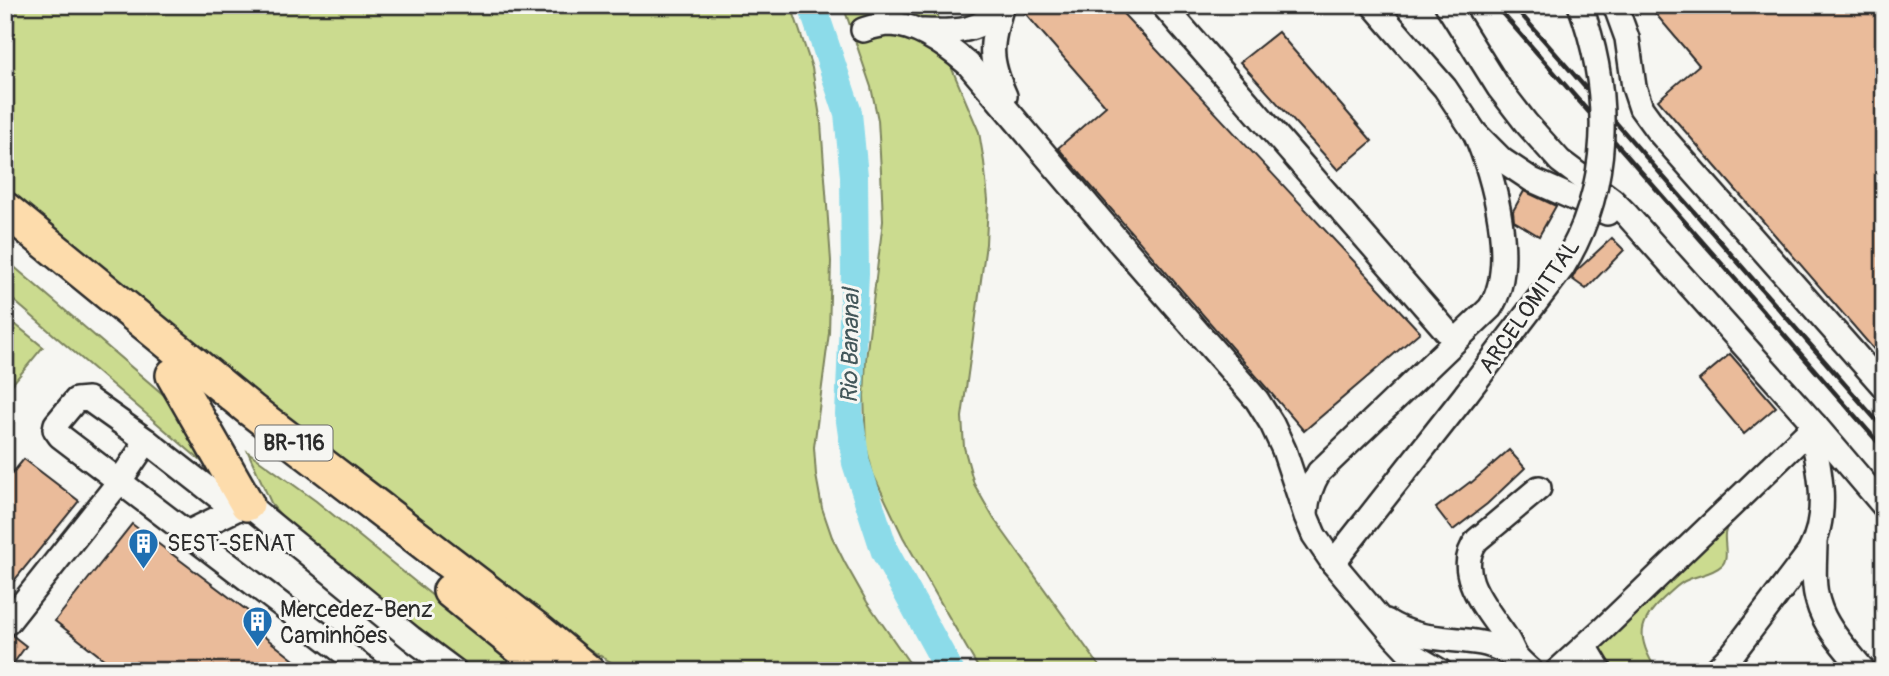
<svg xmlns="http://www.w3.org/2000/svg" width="1889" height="676" viewBox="0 0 1889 676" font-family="Pangolin,sans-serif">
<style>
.green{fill:#cbdb8f;stroke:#7b835d;stroke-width:2}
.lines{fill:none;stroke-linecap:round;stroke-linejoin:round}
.river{stroke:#8cdbe9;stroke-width:28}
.building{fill:#eabb9a;stroke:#2b2b2b;stroke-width:2}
.minor-casing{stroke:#2b2b2b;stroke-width:28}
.highway-casing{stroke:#2b2b2b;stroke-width:38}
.minor{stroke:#f6f6f2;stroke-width:23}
.highway{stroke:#fddcac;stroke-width:33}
.rail{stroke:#2b2b2b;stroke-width:4.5}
.minor-bridge-casing{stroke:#2b2b2b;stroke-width:28;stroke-linecap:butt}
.minor-bridge{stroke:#f6f6f2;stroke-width:23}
.labels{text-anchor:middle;stroke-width:6;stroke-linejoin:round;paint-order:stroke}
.shield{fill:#f6f6f2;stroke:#686867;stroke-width:2}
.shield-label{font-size:21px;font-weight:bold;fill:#2b2b2b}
.street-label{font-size:23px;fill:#2b2b2b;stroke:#f6f6f2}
.poi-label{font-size:23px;fill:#2b2b2b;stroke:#f6f6f2;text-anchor:start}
.water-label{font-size:24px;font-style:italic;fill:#43575a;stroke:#f6f6f2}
</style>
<rect width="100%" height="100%" fill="#f6f6f2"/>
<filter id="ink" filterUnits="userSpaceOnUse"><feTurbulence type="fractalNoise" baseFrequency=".0143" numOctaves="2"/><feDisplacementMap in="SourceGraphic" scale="14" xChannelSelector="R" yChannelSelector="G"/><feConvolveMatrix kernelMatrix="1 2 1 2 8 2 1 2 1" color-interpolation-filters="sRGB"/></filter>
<g filter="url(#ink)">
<g class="green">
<path d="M 5,5 L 791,5 L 812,68 L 821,123 L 831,261 L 829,333 L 814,447 L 816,475 L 822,508 L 832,537 L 845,563 L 867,602 L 915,671 L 626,671 L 579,643 L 388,492 L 267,402 L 73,250 L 5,193 Z"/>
<path d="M 843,5 L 935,5 L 952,69 L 979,132 L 984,162 L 988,200 L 986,244 L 962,417 L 964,447 L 974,484 L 994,519 L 1103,671 L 980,671 L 903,537 L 873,474 L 866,446 L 864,396 L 866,359 L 883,221 L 881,171 L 878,120 L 871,87 Z"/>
<path d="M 5,259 L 186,414 L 221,478 L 5,293 Z"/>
<path d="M 5,316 L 43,347 L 5,393 Z"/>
<path d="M 248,452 L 316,501 L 525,671 L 474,671 L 288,524 L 272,505 Z"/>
<path d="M 1730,519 C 1728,524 1726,529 1725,534 C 1724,544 1729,558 1722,565 C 1713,574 1698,575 1687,580 C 1679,583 1673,590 1666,596 C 1637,622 1636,638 1657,671 L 1603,671 L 1597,649 Z"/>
</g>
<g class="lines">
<path class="river" d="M 812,5 L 848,113 L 854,176 L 855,273 L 849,414 L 856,463 L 885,552 L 950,671"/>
</g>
<g class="building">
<path d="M 1018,5 L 1115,5 L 1420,332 L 1304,431 L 1058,148 L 1106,106 Z"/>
<path d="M 1648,5 L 1884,5 L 1884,361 L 1658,100 L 1699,65 Z"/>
<path d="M 1278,32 L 1372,141 L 1338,170 L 1240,62 Z"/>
<path d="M 1524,191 L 1556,206 L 1539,236 L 1514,221 L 1513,211 Z"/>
<path d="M 1612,238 L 1624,250 L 1586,289 L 1572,279 L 1576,271 Z"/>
<path d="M 1730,354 L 1776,407 L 1744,434 L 1699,380 Z"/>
<path d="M 1509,450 L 1525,468 L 1487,504 L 1453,530 L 1436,508 L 1470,482 L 1471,483 Z"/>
<path d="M 24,459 L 79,501 L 5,592 L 5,482 Z"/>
<path d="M 132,524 L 253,615 L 247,623 L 308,671 L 119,671 L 55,621 Z"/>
<path d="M 12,635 L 26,646 L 8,671 L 5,671 L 5,636 Z"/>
</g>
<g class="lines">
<defs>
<g id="minor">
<path d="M 1002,5 C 990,45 988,58 1005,96"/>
<path d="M 1163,5 L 1455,341"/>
<path d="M 1373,5 L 1445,88 L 1475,133 L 1502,160 L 1532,180 L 1607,213"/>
<path d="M 1447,5 L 1499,88 L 1526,123 L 1560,161 L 1612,200 L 1627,215 L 1815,425 L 1884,506"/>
<path d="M 1615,5 L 1627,38 L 1634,87 L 1641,108 L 1657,130 L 1884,387"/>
<path d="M 863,30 C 872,27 880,24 890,24 C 919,25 947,46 968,64 L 1114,236 L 1257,400 L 1272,424 L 1284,450 L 1306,516 L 1314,535 L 1333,563 L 1395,637 L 1411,654 L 1440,671"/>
<path d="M 923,31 C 955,32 982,33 1001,5"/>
<path d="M 234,509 L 147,441 L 88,399 L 76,400 L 56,424 L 55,429 L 60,436 L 368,671"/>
<path d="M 1306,513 C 1307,497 1311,485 1319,472 L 1490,308 C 1518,267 1494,175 1475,133"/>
<path d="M 187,533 L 247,504 L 411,638 L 455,671"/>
<path d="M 1815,541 C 1815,561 1812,583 1818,602 C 1825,628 1847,650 1864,671"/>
<path d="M 1333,563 L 1466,394"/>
<path d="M 1386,621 C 1417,641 1447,637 1481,643 C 1494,645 1505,652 1516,657"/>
<path d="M 8,622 L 119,482 L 147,441"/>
<path d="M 1585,646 L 1600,671"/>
<path d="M 1531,671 C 1526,666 1519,661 1515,655 C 1512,649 1509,642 1505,636 C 1487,609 1452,572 1477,540 L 1539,488"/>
<path d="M 1557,671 L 1602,630 L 1815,425"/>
<path d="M 1715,671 L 1733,653 L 1809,553 C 1830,515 1820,469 1811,429"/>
</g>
<g id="highway">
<path d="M 5,209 L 251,410 L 535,628 L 587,671"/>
<path d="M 173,375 L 247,504"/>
<path d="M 450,591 L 549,671"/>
</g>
</defs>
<use href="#minor" class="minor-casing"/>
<use href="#highway" class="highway-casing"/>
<use href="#minor" class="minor"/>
<use href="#highway" class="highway"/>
<g class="rail">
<path d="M 1495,5 L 1884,449"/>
<path d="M 1513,5 L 1884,429"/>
</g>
<defs>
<path id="minor-bridge" d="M 1466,394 L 1562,268 C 1612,189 1612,91 1580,5"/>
</defs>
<use href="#minor-bridge" class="minor-bridge-casing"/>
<use href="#minor-bridge" class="minor-bridge"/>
</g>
</g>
<defs>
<symbol id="building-pin" viewBox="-11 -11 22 30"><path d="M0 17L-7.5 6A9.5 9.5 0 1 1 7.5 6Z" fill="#1f6fb2" stroke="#f6f6f2"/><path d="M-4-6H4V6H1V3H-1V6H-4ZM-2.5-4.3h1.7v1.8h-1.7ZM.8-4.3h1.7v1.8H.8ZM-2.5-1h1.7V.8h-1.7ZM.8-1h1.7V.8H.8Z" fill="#fff"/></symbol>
</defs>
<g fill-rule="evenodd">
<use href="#building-pin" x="126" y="526" width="35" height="47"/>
<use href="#building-pin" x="240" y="604" width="35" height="47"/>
</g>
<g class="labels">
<rect class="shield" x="255.5" y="425.5" width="77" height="35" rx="5"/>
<g class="shield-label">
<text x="294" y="450">BR-116</text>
</g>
<g class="street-label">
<text transform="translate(1529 306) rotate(-55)" y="8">ARCELOMITTAL</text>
</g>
<g class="poi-label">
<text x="167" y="551">SEST-SENAT</text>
<text x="280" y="617">Mercedez-Benz<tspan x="280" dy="26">Caminhões</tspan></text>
</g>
<g class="water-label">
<text transform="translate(850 346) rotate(-89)" y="8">Rio Bananal</text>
</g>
</g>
<rect width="1889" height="676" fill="none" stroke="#f6f6f2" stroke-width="28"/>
<rect x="14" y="14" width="1861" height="648" fill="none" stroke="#2b2b2b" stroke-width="2.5" filter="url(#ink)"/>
</svg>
